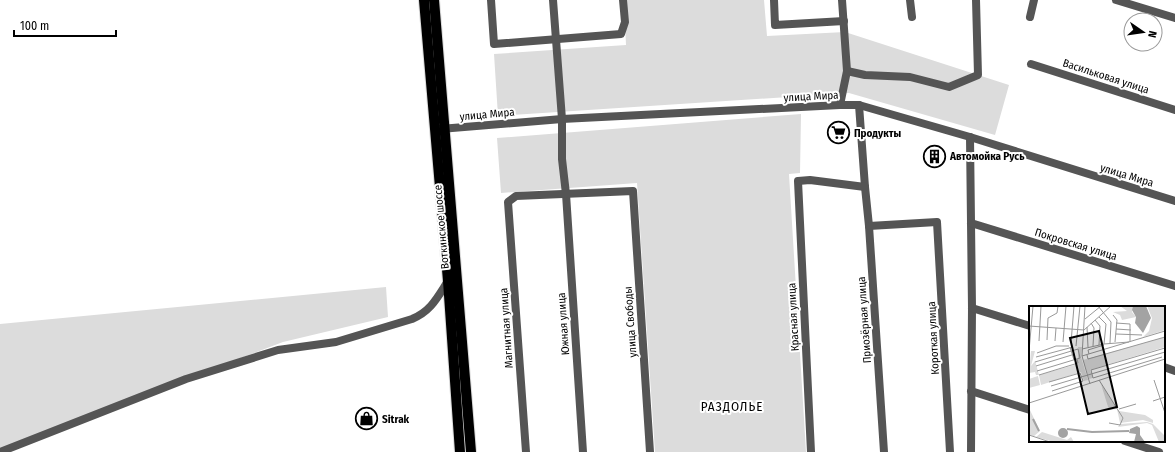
<svg xmlns="http://www.w3.org/2000/svg" width="1175" height="452" viewBox="0 0 1175 452" font-family="'Fira Sans Condensed',sans-serif">
<style>
.green{fill:#dcdcdc}
.lines{fill:none;stroke-linecap:round;stroke-linejoin:round}
.major-casing{stroke:#dbdbdb;stroke-width:12}
.minor{stroke:#555;stroke-width:8}
.major{stroke:#000;stroke-width:10}
.labels{text-anchor:middle;stroke-width:4;stroke-linejoin:round;paint-order:stroke}
.street-label{font-size:11px;fill:#000;stroke:#fff}
.poi-label{font-size:11px;font-weight:bold;fill:#000;stroke:#fff;text-anchor:start}
.quarter-label{font-size:13px;letter-spacing:1px;fill:#000;stroke:#fff}
.inset-river{fill:none;stroke:#a3a3a3;stroke-width:2}
.inset-road{fill:none;stroke:#999;stroke-width:1}
.view{fill:#000;fill-opacity:0.15;stroke:#000;stroke-width:2}
.inset-edge{fill:none;stroke:#000;stroke-width:2}
</style>
<rect width="100%" height="100%" fill="#fff"/>
<g class="green">
<path d="M 624,0 L 764,0 L 767,36 L 845,32 L 1009,85 L 995,135 L 849,93 L 498,116 L 494,54 L 626,45 Z"/>
<path d="M 801,114 L 800,173 L 789,174 L 806,452 L 655,452 L 637,183 L 501,193 L 497,138 Z"/>
<path d="M 386,287 L 388,317 L 283,342 L 0,449 L 0,324 Z"/>
</g>
<g class="lines">
<defs>
<g id="major">
<path d="M 424,0 L 448,281 L 460,452"/>
<path d="M 434,0 L 471,452"/>
</g>
</defs>
<use href="#major" class="major-casing"/>
<g class="minor">
<path d="M 491,0 L 494,44 L 621,34 L 625,22 L 623,0"/>
<path d="M 553,0 L 562,119 L 562,159 L 566,194 L 583,452"/>
<path d="M 774,0 L 775,25 L 844,21"/>
<path d="M 910,0 L 912,17"/>
<path d="M 1116,0 L 1175,18"/>
<path d="M 1030,17 L 1034,0"/>
<path d="M 1031,64 L 1175,110"/>
<path d="M 847,71 L 865,75 L 910,77 L 949,87 L 978,75 L 976,0"/>
<path d="M 840,105 L 847,71 L 842,0"/>
<path d="M 859,105 L 865,187 L 869,226 L 884,452"/>
<path d="M 440,129 L 562,119 L 840,105 L 859,105 L 970,137 L 1175,201"/>
<path d="M 970,137 L 972,308 L 971,452"/>
<path d="M 971,223 L 1175,286"/>
<path d="M 869,226 L 937,222 L 950,452"/>
<path d="M 972,308 L 1030,326"/>
<path d="M 1164,367 L 1175,371"/>
<path d="M 971,391 L 1030,410"/>
<path d="M 1125,441 L 1159,452"/>
<path d="M 0,452 L 186,379 L 278,350 L 336,342 L 412,319 C 431,311 437,298 448,281"/>
<path d="M 526,452 L 508,202 L 516,196 L 633,191 L 650,452"/>
<path d="M 811,452 L 798,181 L 810,180 L 865,187"/>
</g>
<use href="#major" class="major"/>
</g>
<defs>
<symbol id="supermarket-ring" viewBox="-11 -11 22 22"><circle r="9.5" fill="#fff" stroke="#000" stroke-width="1.5"/><path d="M-6-5.5h2.5l.6 2H6L4.5 2H-2.5L-4.4-4H-6ZM-1.5 3.2a1.3 1.3 0 1 0 .1 0ZM3 3.2a1.3 1.3 0 1 0 .1 0Z" fill="#000"/></symbol>
<symbol id="building-ring" viewBox="-11 -11 22 22"><circle r="9.5" fill="#fff" stroke="#000" stroke-width="1.5"/><path d="M-4-6H4V6H1V3H-1V6H-4ZM-2.5-4.3h1.7v1.8h-1.7ZM.8-4.3h1.7v1.8H.8ZM-2.5-1h1.7V.8h-1.7ZM.8-1h1.7V.8H.8Z" fill="#000"/></symbol>
<symbol id="shop-ring" viewBox="-11 -11 22 22"><circle r="9.5" fill="#fff" stroke="#000" stroke-width="1.5"/><path d="M-5-2.5h2.3a2.7 3.5 0 0 1 5.4 0H5L5.5 6h-11ZM-1.5-2.5h3a1.5 2.3 0 0 0-3 0Z" fill="#000"/></symbol>
</defs>
<g fill-rule="evenodd">
<use href="#supermarket-ring" x="826" y="120" width="25" height="25"/>
<use href="#building-ring" x="922" y="144" width="25" height="25"/>
<use href="#shop-ring" x="354" y="406" width="25" height="25"/>
</g>
<g class="labels">
<g class="street-label">
<text transform="translate(1106 76) rotate(18)" y="4">Васильковая улица</text>
<text transform="translate(811 96) rotate(-3)" y="4">улица Мира</text>
<text transform="translate(487 114) rotate(-5)" y="4">улица Мира</text>
<text transform="translate(1127 175) rotate(17)" y="4">улица Мира</text>
<text transform="translate(441 227) rotate(-95)" y="4">Воткинское шоссе</text>
<text transform="translate(1076 244) rotate(17)" y="4">Покровская улица</text>
<text transform="translate(793 317) rotate(-93)" y="4">Красная улица</text>
<text transform="translate(864 320) rotate(-94)" y="4">Приозёрная улица</text>
<text transform="translate(630 322) rotate(-94)" y="4">улица Свободы</text>
<text transform="translate(563 324) rotate(-94)" y="4">Южная улица</text>
<text transform="translate(506 328) rotate(-94)" y="4">Магнитная улица</text>
<text transform="translate(933 338) rotate(-93)" y="4">Короткая улица</text>
</g>
<g class="poi-label">
<text x="854" y="137">Продукты</text>
<text x="950" y="160">Автомойка Русь</text>
<text x="382" y="423">Sitrak</text>
</g>
<g class="quarter-label">
<text x="732" y="411">РАЗДОЛЬЕ</text>
</g>
</g>
<g transform="translate(1029 306)">
<rect width="136" height="136" fill="#fff"/>
<path d="M 91,0 L 104,0 L 103,6 L 107,11 L 93,14 L 91,9 L 84,6 L 98,5 ZM 118,0 L 136,0 L 136,24 L 114,31 L 120,25 L 123,12 ZM 136,31 L 136,41 L 61,64 L 64,72 L 60,73 L 54,54 ZM 49,41 L 53,41 L 52,51 L 59,74 L 55,75 L 52,66 L 12,79 L 10,69 L 49,58 ZM 2,45 L 6,45 L 2,60 L 6,55 L 10,69 L 7,69 L 6,66 L 0,67 ZM 9,70 L 11,79 L 0,82 L 0,73 ZM 72,78 L 90,105 L 116,109 L 124,114 L 124,117 L 114,114 L 91,117 L 88,103 L 80,104 ZM 0,102 L 11,125 L 5,130 L 0,129 ZM 118,116 L 124,118 L 136,130 L 136,136 L 130,136 L 123,119 L 118,117 L 89,121 L 91,118 ZM 13,126 L 38,134 L 42,131 L 45,136 L 25,136 L 7,131 Z" fill="#dcdcdc"/>
<path d="M 117,0 L 122,12 L 114,27 L 106,17 L 107,11 L 103,4 L 104,0 ZM 108,120 L 111,122 L 111,129 L 116,136 L 105,136 L 107,128 L 100,127 L 101,123 ZM29 127a5 5 0 1 1 10 0a5 5 0 1 1-10 0Z" fill="#a3a3a3"/>
<path class="inset-river" d="M 4,113 L 10,125M 38,123 L 63,126 L 100,125"/>
<path class="inset-road" d="M 56,0 L 53,50 L 61,78M 69,0 L 82,16 L 81,37M 84,9 L 88,14 L 86,36M 70,11 L 77,18 L 75,38M 56,13 L 72,0M 66,14 L 71,20 L 70,39M 62,17 L 65,22 L 64,40M 87,17 L 101,18 L 101,36M 0,20 L 55,24M 58,21 L 59,41M 87,23 L 102,24M 55,24 L 82,0M 87,28 L 113,29M 18,34 L 19,12 L 28,7 L 29,0M 10,35 L 12,0M 26,35 L 27,22M 34,36 L 37,0M 42,37 L 45,0M 47,40 L 51,0M 41,41 L 45,54M 53,43 L 75,38 L 100,36M 0,45 L 4,0M 8,47 L 27,40 L 40,40M 60,48 L 59,44 L 75,39M 58,49 L 59,53 L 136,31M 53,50 L 136,25M 7,51 L 44,41M 133,51 L 64,72 L 62,64 L 136,42M 6,56 L 49,43 L 51,52M 7,60 L 46,48M 8,65 L 51,52M 10,69 L 49,57 L 48,53M 70,74 L 94,112 L 91,119 L 80,117M 125,74 L 136,107M 20,76 L 51,67 L 54,75 L 23,85M 22,80 L 136,46M 124,95 L 136,91M 0,97 L 136,53M 90,103 L 107,98M 0,129 L 21,136"/>
<path class="view" d="M 70,25 L 88,101 L 59,108 L 41,32 Z"/>
<rect width="136" height="136" class="inset-edge"/>
</g>
<g transform="translate(1143 32) rotate(103)"><circle r="19" fill="#ffffff" stroke="#999999"/>
<path d="M0-3L7 15L0 10L-7 15Z" fill="#000000"/>
<text y="-6" font-size="11" font-weight="bold" text-anchor="middle" fill="#000000">N</text>
</g>
<path d="M14 30v6h102v-6" fill="none" stroke="#000000" stroke-width="2"/>
<text x="20" y="30" font-size="12" fill="#000000" stroke="#ffffff" stroke-width="3" paint-order="stroke">100 m</text>
</svg>
